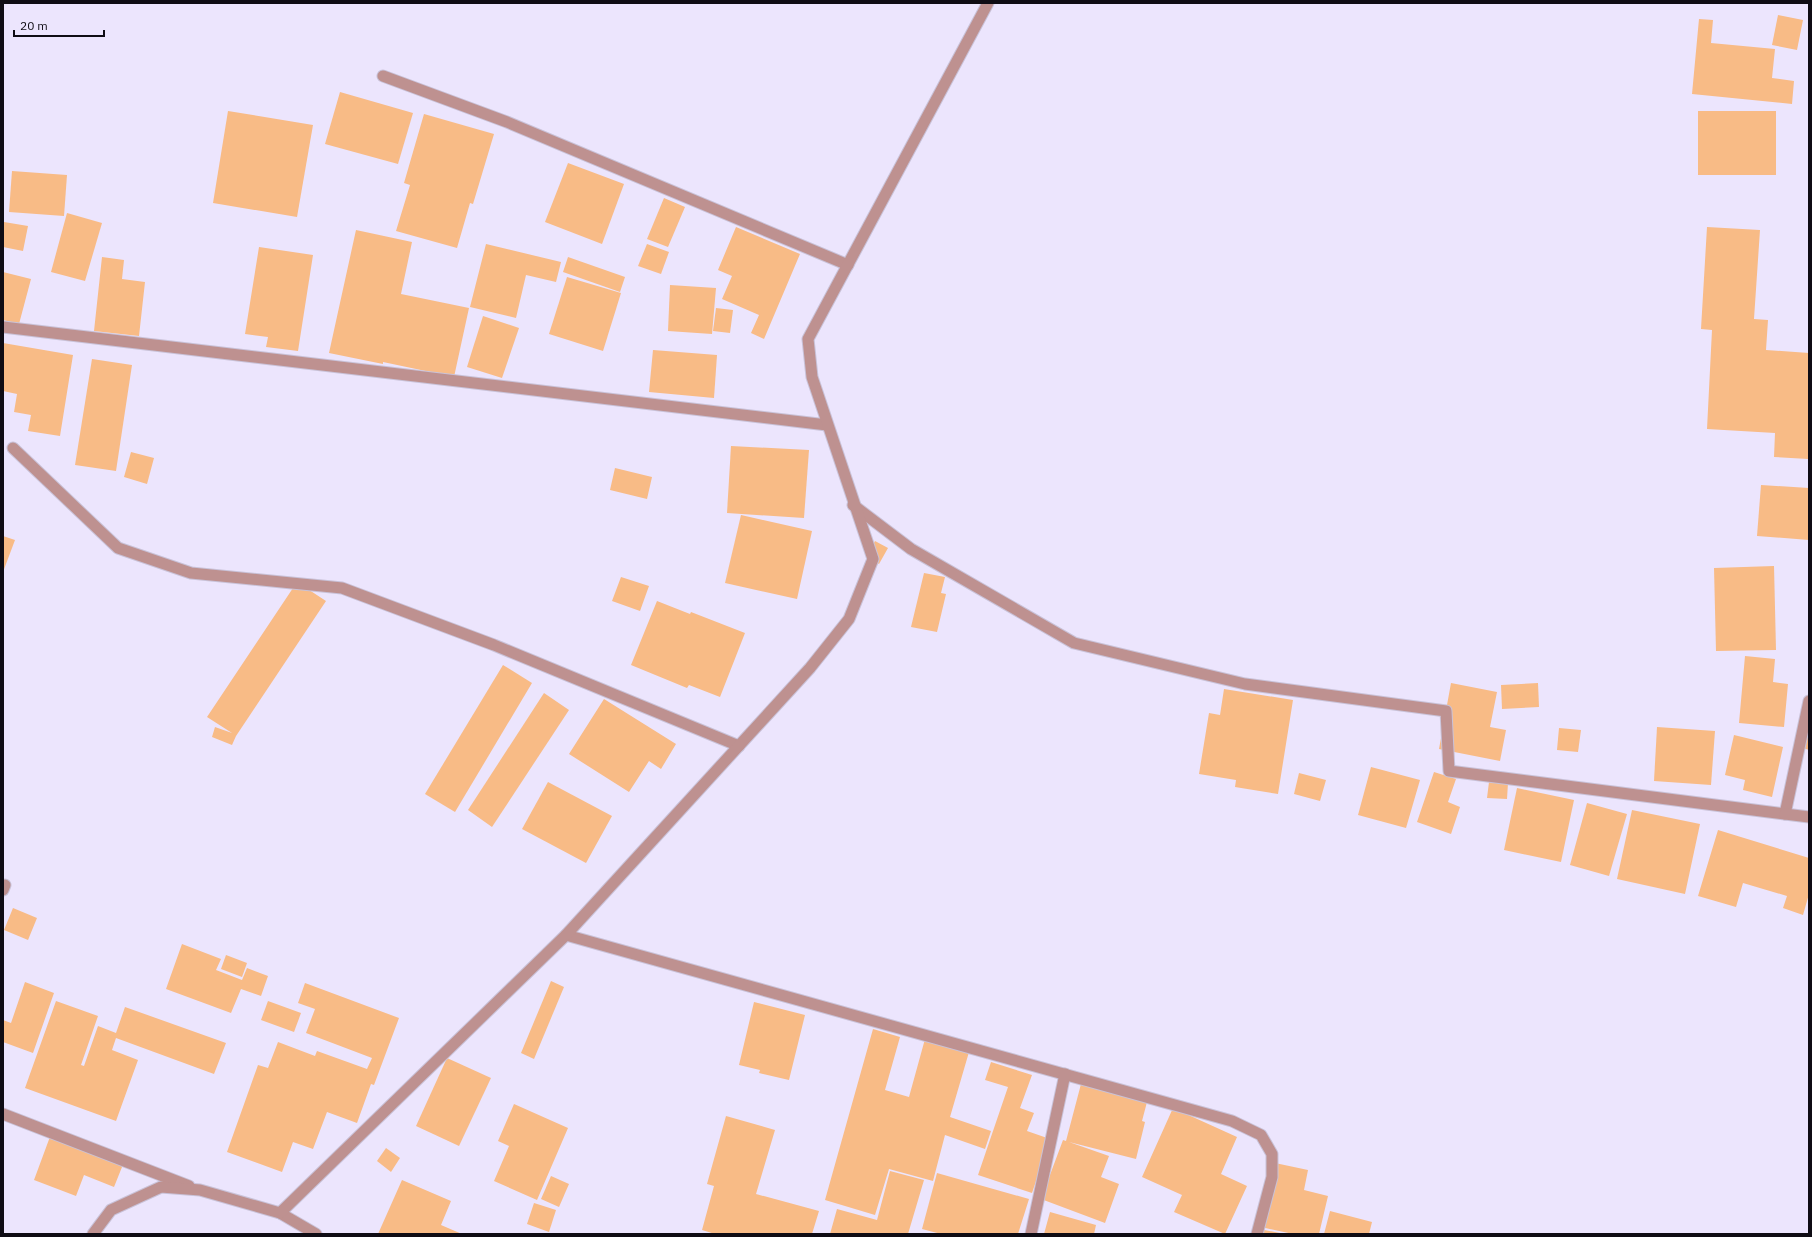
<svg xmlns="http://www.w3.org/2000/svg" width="1812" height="1237" viewBox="0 0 1812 1237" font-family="'IBM Plex Sans',sans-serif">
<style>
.building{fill:#f8bb86}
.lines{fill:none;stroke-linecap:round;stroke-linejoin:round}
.service-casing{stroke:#c9c2d8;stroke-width:13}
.minor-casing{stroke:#c9c2d8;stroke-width:13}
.service{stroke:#be9190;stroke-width:11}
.minor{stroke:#be9190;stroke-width:11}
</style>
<rect width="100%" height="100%" fill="#ece5fd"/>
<g class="building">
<path d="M 1778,15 L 1803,20 L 1797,50 L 1772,45 Z"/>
<path d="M 1699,19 L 1713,20 L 1711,43 L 1775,49 L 1772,78 L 1794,81 L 1792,104 L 1692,94 Z"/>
<path d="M 340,92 L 413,113 L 398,164 L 325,144 Z"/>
<path d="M 228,111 L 313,125 L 297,217 L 213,203 Z"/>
<rect x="1698" y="111" width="78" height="64"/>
<path d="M 424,114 L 494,134 L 473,204 L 470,203 L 457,248 L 396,231 L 410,185 L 404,183 Z"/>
<path d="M 568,163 L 624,184 L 602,244 L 545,222 Z"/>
<path d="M 12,171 L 67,175 L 64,216 L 9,212 Z"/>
<path d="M 664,198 L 685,207 L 668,247 L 647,239 Z"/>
<path d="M 67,213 L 102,223 L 85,281 L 51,272 Z"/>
<path d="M 4,222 L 28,226 L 23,251 L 3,247 Z"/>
<path d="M 736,227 L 800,254 L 764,339 L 751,333 L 759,315 L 722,299 L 732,276 L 718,270 Z"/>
<path d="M 1707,227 L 1760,230 L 1754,319 L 1768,320 L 1766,350 L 1809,353 L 1808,459 L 1774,457 L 1775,433 L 1707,429 L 1712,330 L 1701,329 Z"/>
<path d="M 356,230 L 412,242 L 401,294 L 469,308 L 454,377 L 383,362 L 383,364 L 329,353 Z"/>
<path d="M 486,244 L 561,262 L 556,282 L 526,275 L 516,318 L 470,307 Z"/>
<path d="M 647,244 L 669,252 L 661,274 L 638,266 Z"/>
<path d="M 259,247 L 313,255 L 298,351 L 266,347 L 268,337 L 245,334 Z"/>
<path d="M 102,257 L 124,260 L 122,279 L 145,282 L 139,336 L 94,331 Z"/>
<path d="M 568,257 L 625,277 L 620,292 L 563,272 Z"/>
<path d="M 3,272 L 31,279 L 19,324 L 3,320 Z"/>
<path d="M 567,277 L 621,293 L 603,351 L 549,334 Z"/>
<path d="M 670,285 L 716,288 L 712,334 L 668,331 Z"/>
<path d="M 716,308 L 733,310 L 730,333 L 713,331 Z"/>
<path d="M 483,316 L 519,328 L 502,378 L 467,367 Z"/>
<path d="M 3,343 L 73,355 L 60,436 L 28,431 L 31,415 L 14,412 L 17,394 L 3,391 Z"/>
<path d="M 653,350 L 717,355 L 714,398 L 649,392 Z"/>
<path d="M 92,359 L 132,365 L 116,471 L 75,465 Z"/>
<path d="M 731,446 L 809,450 L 804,518 L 727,513 Z"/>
<path d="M 131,452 L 154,458 L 147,484 L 124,477 Z"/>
<path d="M 615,468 L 652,477 L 647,499 L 610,490 Z"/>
<path d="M 1761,485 L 1809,488 L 1809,540 L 1757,536 Z"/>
<path d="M 741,515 L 812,531 L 797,599 L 725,583 Z"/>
<path d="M 3,536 L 15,540 L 3,572 Z"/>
<path d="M 875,541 L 888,548 L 879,564 L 866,557 Z"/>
<path d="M 1774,566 L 1776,650 L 1716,651 L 1714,568 Z"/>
<path d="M 924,573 L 945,577 L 941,593 L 946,594 L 937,632 L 911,627 Z"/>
<path d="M 621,577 L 649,586 L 640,611 L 612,601 Z"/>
<path d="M 297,582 L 326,601 L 236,736 L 232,745 L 212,737 L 215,727 L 232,733 L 207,717 Z"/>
<path d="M 657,601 L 690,614 L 691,612 L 745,633 L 720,697 L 689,685 L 687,688 L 631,665 Z"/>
<path d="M 1745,656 L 1775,659 L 1773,682 L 1788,684 L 1784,727 L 1739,723 Z"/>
<path d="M 503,665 L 532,683 L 455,812 L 425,794 Z"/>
<path d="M 1451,683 L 1497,692 L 1490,727 L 1506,730 L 1500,761 L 1439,749 Z"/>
<path d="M 1538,683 L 1539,707 L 1502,709 L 1501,685 Z"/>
<path d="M 1224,689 L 1293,700 L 1278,794 L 1235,787 L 1236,780 L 1199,774 L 1209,713 L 1220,715 Z"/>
<path d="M 544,693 L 569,710 L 492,827 L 468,810 Z"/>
<path d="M 604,699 L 676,744 L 661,769 L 649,761 L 629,792 L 569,754 Z"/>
<path d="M 1809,717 L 1809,750 L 1800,747 Z"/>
<path d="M 1657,727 L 1715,731 L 1711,785 L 1654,781 Z"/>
<path d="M 1559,728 L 1581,730 L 1578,752 L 1557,750 Z"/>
<path d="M 1734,735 L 1783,747 L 1772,797 L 1743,790 L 1745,780 L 1725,775 Z"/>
<path d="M 1371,767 L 1420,780 L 1406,828 L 1358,815 Z"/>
<path d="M 1434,772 L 1456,779 L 1448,802 L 1460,807 L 1451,834 L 1417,822 Z"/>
<path d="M 1299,773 L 1326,780 L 1320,801 L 1294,794 Z"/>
<path d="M 548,782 L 612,816 L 586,863 L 522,829 Z"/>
<path d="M 1489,782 L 1508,783 L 1507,799 L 1487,798 Z"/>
<path d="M 1517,788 L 1574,800 L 1561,862 L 1504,850 Z"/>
<path d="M 1587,803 L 1627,814 L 1609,876 L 1570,865 Z"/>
<path d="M 1632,810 L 1700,824 L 1685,894 L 1617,879 Z"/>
<path d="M 1718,830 L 1809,858 L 1809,894 L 1803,915 L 1783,908 L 1787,896 L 1743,883 L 1736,907 L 1698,896 Z"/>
<path d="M 13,908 L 37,918 L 28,940 L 4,930 Z"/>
<path d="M 182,944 L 221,959 L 216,970 L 242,980 L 247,968 L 268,976 L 261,996 L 241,989 L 231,1013 L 166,989 Z"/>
<path d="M 226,955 L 247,963 L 242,977 L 221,969 Z"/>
<path d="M 551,981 L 564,987 L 534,1059 L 521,1053 Z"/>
<path d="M 25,982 L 54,993 L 33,1053 L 3,1042 L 3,1020 L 11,1023 Z"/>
<path d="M 305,983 L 399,1018 L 374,1085 L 371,1084 L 357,1123 L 327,1112 L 313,1149 L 293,1142 L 282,1172 L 227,1152 L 258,1065 L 268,1068 L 278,1042 L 315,1056 L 317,1051 L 367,1069 L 372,1058 L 306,1033 L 315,1009 L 298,1003 Z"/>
<path d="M 56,1001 L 98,1016 L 81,1065 L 84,1066 L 98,1026 L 116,1033 L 125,1007 L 226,1043 L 214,1074 L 116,1038 L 112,1050 L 138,1060 L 116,1121 L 25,1088 Z"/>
<path d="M 268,1001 L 301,1013 L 294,1032 L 261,1020 Z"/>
<path d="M 754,1002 L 805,1015 L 789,1080 L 759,1073 L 760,1070 L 739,1065 Z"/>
<path d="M 873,1029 L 900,1037 L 885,1090 L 909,1097 L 925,1039 L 969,1052 L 950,1117 L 991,1131 L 985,1149 L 945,1135 L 933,1181 L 889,1169 L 875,1215 L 825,1200 Z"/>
<path d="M 447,1058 L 491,1078 L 459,1146 L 416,1126 Z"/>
<path d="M 991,1062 L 1032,1075 L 1020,1108 L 1034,1113 L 1027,1131 L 1050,1139 L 1032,1193 L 978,1175 L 1008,1087 L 985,1080 Z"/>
<path d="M 1081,1084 L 1147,1102 L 1142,1121 L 1145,1122 L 1136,1159 L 1069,1142 L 1109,1156 L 1101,1177 L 1119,1184 L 1105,1223 L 1041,1199 L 1063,1140 L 1066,1141 Z"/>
<path d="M 514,1104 L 568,1128 L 537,1200 L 494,1181 L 509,1146 L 498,1141 Z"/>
<path d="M 1173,1108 L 1237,1137 L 1221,1174 L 1247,1186 L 1225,1234 L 1174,1212 L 1182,1195 L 1142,1177 Z"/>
<path d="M 726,1116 L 775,1130 L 756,1194 L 819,1211 L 812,1234 L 715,1234 L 702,1230 L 714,1186 L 707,1184 Z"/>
<path d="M 51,1134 L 124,1162 L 114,1187 L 84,1175 L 76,1196 L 34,1180 Z"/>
<path d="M 386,1148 L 400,1158 L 391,1172 L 377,1161 Z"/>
<path d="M 1275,1163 L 1308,1170 L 1304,1190 L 1328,1196 L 1319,1234 L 1293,1234 L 1261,1227 Z"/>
<path d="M 890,1171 L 924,1180 L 908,1234 L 830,1234 L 837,1209 L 877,1220 Z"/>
<path d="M 937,1173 L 1029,1199 L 1018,1234 L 941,1234 L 922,1229 Z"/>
<path d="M 551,1176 L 569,1184 L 559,1207 L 541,1199 Z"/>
<path d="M 402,1180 L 451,1201 L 441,1225 L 462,1234 L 378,1234 Z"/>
<path d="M 534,1203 L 556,1210 L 549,1232 L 527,1224 Z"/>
<path d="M 1330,1211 L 1372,1222 L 1369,1234 L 1324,1234 Z"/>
<path d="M 1050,1212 L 1096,1225 L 1094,1234 L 1044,1234 Z"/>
<path d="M 1254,1228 L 1280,1233 L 1280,1234 L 1253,1234 Z"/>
</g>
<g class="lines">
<defs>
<path id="service" d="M 13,448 L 118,548 L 191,573 L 342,588 L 494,645 L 739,746"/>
<g id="minor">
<path d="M 383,76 L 507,122 L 848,265"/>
<path d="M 3,327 L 827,425"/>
<path d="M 853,505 L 911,549 L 1074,643 L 1245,684 L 1446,711 L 1449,771 L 1785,814 L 1809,701"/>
<path d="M 1785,814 L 1809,817"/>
<path d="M 3,890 L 5,885"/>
<path d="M 566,935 L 1232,1121 L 1261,1135 L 1272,1154 L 1272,1177 L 1257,1234"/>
<path d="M 3,1114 L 189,1186"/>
<path d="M 280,1213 L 316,1234"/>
<path d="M 93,1234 L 111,1210 L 161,1187 L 200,1190 L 280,1213 L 566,935 L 810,668 L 849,619 L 873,559 L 812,377 L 808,339 L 988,3"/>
<path d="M 1031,1234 L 1065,1074"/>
</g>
</defs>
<use href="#service" class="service-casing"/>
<use href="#minor" class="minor-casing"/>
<use href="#service" class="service"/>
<use href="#minor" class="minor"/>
</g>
<rect width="1812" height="1237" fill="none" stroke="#0f0c14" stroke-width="8"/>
<path d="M14 30v6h90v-6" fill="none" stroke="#0f0c14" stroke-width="2"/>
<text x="20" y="30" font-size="12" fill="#0f0c14" stroke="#ece5fd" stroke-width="3" paint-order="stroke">20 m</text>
</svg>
